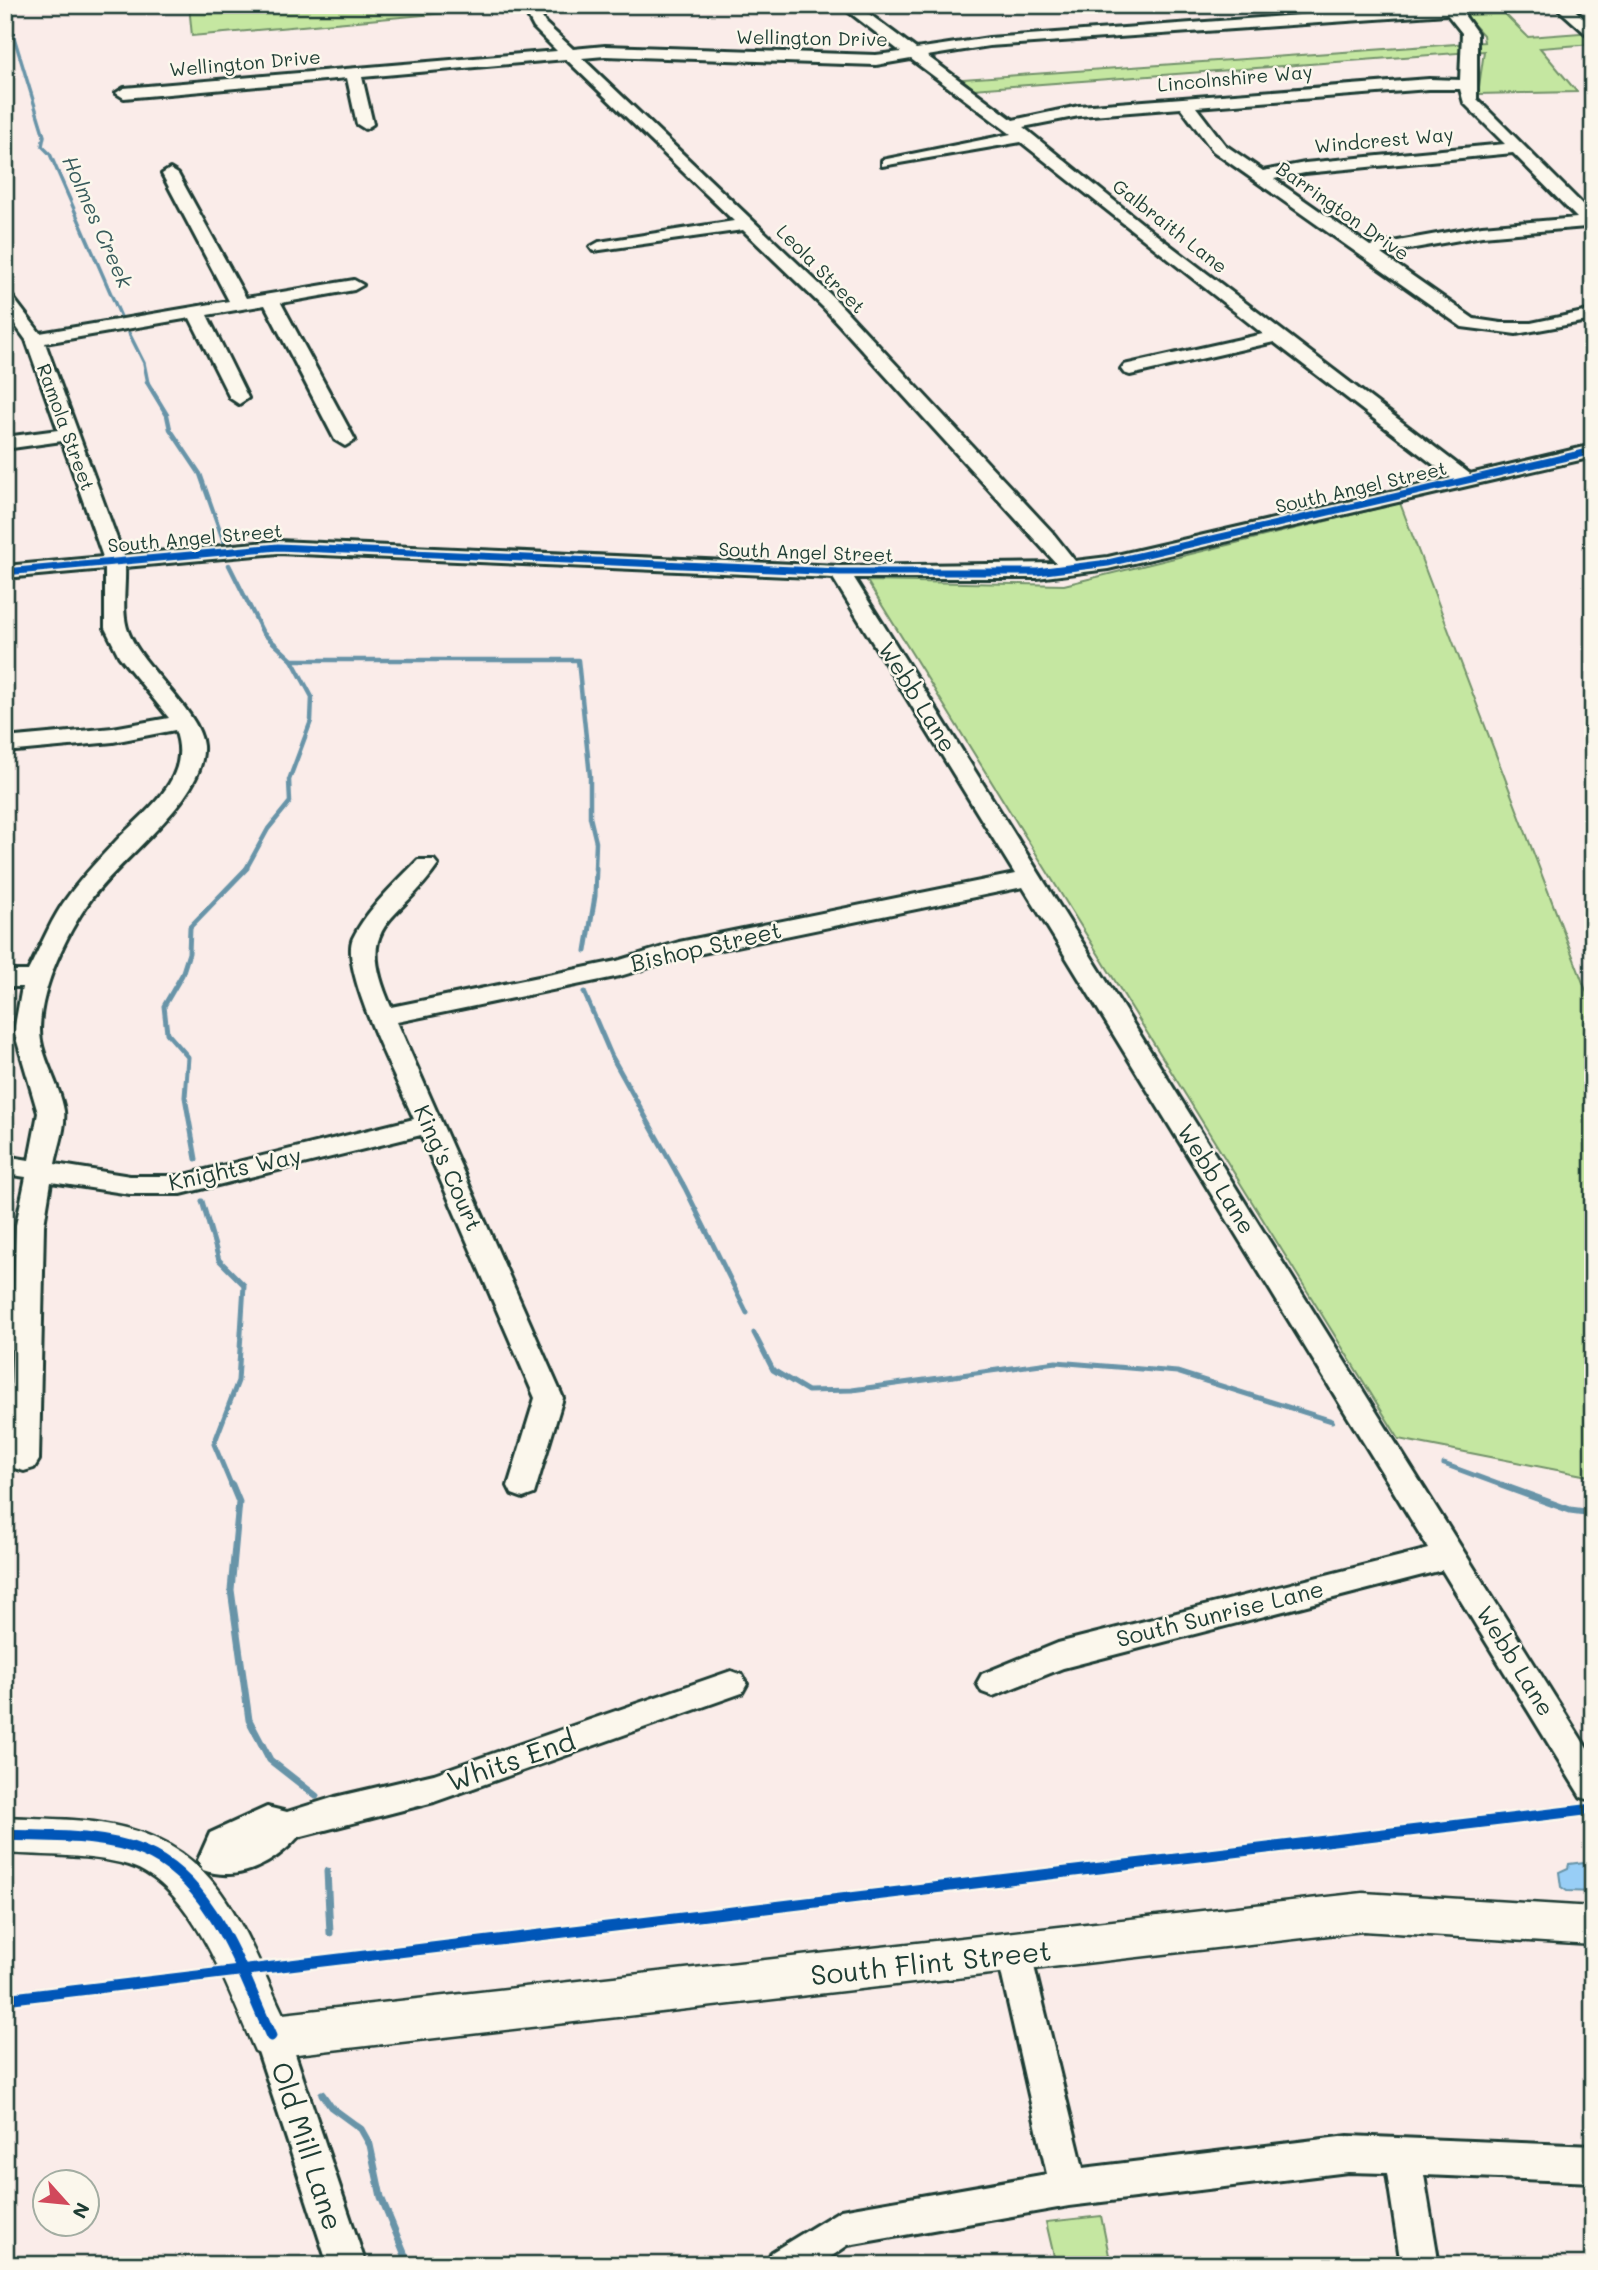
<svg xmlns="http://www.w3.org/2000/svg" width="1598" height="2270" viewBox="0 0 1598 2270" font-family="Mali,sans-serif">
<style>
.green{fill:#c5e7a1;stroke:#72926a;stroke-width:2}
.water{fill:#98cef6;stroke:#6894a8;stroke-width:2}
.lines{fill:none;stroke-linecap:round;stroke-linejoin:round}
.stream-far3{stroke:#6894a8;stroke-width:3.5}
.stream-far2{stroke:#6894a8;stroke-width:4.5}
.stream-far1{stroke:#6894a8;stroke-width:5}
.stream{stroke:#6894a8;stroke-width:7}
.minor-casing{stroke:#1f3d34;stroke-width:6}
.major-casing{stroke:#1f3d34;stroke-width:5}
.minor{fill:#fbf7ec;fill-rule:evenodd}
.major{fill:#fbf7ec;fill-rule:evenodd}
.cycleway-far1-casing{stroke:#fbf7ec;stroke-width:10}
.cycleway-casing{stroke:#fbf7ec;stroke-width:16}
.cycleway-far1{stroke:#0057b8;stroke-width:7}
.cycleway{stroke:#0057b8;stroke-width:11}
.labels{text-anchor:middle;stroke-width:5;stroke-linejoin:round;paint-order:stroke}
.far-street-label{font-size:19px;fill:#1f3d34;stroke:#fbf7ec}
.far-water-label{font-size:21px;font-style:italic;fill:#375a5b;stroke:#fbf7ec}
.street-label{font-size:23px;fill:#1f3d34;stroke:#fbf7ec}
.near-street-label{font-size:28px;fill:#1f3d34;stroke:#fbf7ec}
</style>
<rect width="100%" height="100%" fill="#faece9"/>
<filter id="ink" filterUnits="userSpaceOnUse"><feTurbulence type="fractalNoise" baseFrequency=".0143" numOctaves="2"/><feDisplacementMap in="SourceGraphic" scale="14" xChannelSelector="R" yChannelSelector="G"/><feConvolveMatrix kernelMatrix="1 2 1 2 8 2 1 2 1" color-interpolation-filters="sRGB"/></filter>
<g filter="url(#ink)">
<g class="green">
<path d="M 189,5 L 534,5 L 192,36 Z"/>
<path d="M 1504,13 L 1528,37 L 1593,32 L 1593,44 L 1540,48 L 1577,92 L 1478,94 L 1484,51 L 973,89 L 962,79 L 1484,42 L 1483,35 L 1465,15 Z"/>
<path d="M 1400,503 L 1593,1009 L 1593,1477 L 1399,1439 L 867,581 L 1064,585 Z"/>
<path d="M 1101,2216 L 1111,2265 L 1056,2265 L 1046,2222 Z"/>
</g>
<path class="water" d="M 1593,1861 L 1593,1892 L 1567,1891 L 1561,1887 L 1559,1872 L 1568,1868 L 1569,1864 Z"/>
<g class="lines">
<g class="stream-far3">
<path d="M 9,21 L 44,136 L 42,146 L 50,154 L 121,317"/>
<path d="M 129,333 L 144,363 L 148,383"/>
</g>
<g class="stream-far2">
<path d="M 147,382 L 167,415 L 170,429 L 200,474 L 224,542"/>
<path d="M 229,565 L 263,633 L 292,660 L 312,697 L 311,721 L 289,780 L 290,802 L 268,829 L 246,869"/>
<path d="M 292,660 L 578,660 L 590,776 L 590,817 L 596,842 L 595,869"/>
</g>
<g class="stream-far1">
<path d="M 586,951 L 595,896 L 596,868"/>
<path d="M 584,992 L 611,1055 L 685,1188 L 747,1313"/>
<path d="M 196,1159 L 185,1097 L 188,1057 L 167,1033 L 164,1006 L 182,975 L 189,953 L 190,927 L 247,868"/>
<path d="M 202,1201 L 219,1260 L 244,1285 L 238,1381 L 214,1444 L 232,1487"/>
<path d="M 754,1333 L 773,1370 L 808,1391 L 852,1390 L 1056,1362 L 1177,1372 L 1332,1421"/>
<path d="M 1444,1464 L 1506,1487"/>
</g>
<g class="stream">
<path d="M 232,1485 L 239,1502 L 231,1590 L 249,1720 L 270,1760 L 316,1796"/>
<path d="M 1501,1485 L 1570,1510 L 1593,1513"/>
<path d="M 327,1871 L 330,1933"/>
<path d="M 322,2094 L 331,2107 L 361,2129 L 370,2145 L 381,2197 L 409,2265"/>
</g>
<defs>
<g id="minor">
<path d="M 840,5 L 857,5 L 916,49 L 989,38 L 1435,5 L 1506,5 L 1499,9 L 1462,12 L 1477,33 L 1477,99 L 1593,215 L 1593,230 L 1586,227 L 1482,236 L 1381,254 L 1474,319 L 1501,323 L 1531,323 L 1593,310 L 1593,320 L 1516,334 L 1462,327 L 1213,151 L 1181,108 L 1079,116 L 1023,127 L 1154,233 L 1470,474 L 1593,445 L 1593,457 L 1108,569 L 1037,578 L 854,578 L 1593,1758 L 1593,1801 L 1581,1797 L 1442,1570 L 1063,1668 L 993,1696 L 982,1692 L 977,1683 L 982,1674 L 1058,1643 L 1429,1549 L 1023,887 L 683,957 L 620,976 L 397,1022 L 563,1398 L 534,1494 L 523,1498 L 512,1494 L 508,1486 L 535,1398 L 421,1135 L 181,1194 L 130,1194 L 51,1182 L 44,1225 L 39,1460 L 34,1468 L 24,1471 L 14,1468 L 9,1460 L 16,1225 L 26,1177 L 5,1174 L 5,1156 L 29,1160 L 38,1113 L 14,1031 L 22,987 L 5,987 L 5,971 L 28,971 C 41,946 52,917 69,895 C 83,876 100,858 116,841 C 145,811 194,778 175,730 L 113,742 L 5,752 L 5,738 L 113,728 L 169,718 L 119,656 L 105,628 L 105,569 L 5,578 L 5,566 L 103,557 L 62,441 L 5,449 L 5,437 L 58,430 L 26,340 L 5,311 L 5,294 L 11,295 L 40,333 L 229,301 L 162,174 L 170,169 L 178,174 L 246,298 L 354,280 L 363,285 L 354,290 L 281,303 L 355,440 L 345,446 L 335,440 L 265,305 L 207,315 L 248,398 L 239,404 L 230,398 L 190,318 L 45,343 L 123,555 L 278,541 L 840,566 L 1056,563 L 823,307 L 743,230 L 593,251 L 590,247 L 599,242 L 734,221 L 566,59 L 362,77 L 373,124 L 365,129 L 357,124 L 347,78 L 124,98 L 116,93 L 124,88 L 557,51 L 534,28 L 525,11 L 532,7 L 537,8 L 545,23 L 573,49 L 605,46 L 876,55 L 901,52 ZM 1447,14 L 1462,33 L 1460,80 L 1429,79 L 1079,106 L 1013,120 L 927,56 L 989,46 ZM 605,56 L 876,65 L 911,59 L 1011,134 L 882,160 L 882,166 L 1021,142 L 1263,334 L 1124,365 L 1121,369 L 1124,373 L 1130,375 L 1274,342 L 1451,478 L 1108,557 L 1075,561 L 1052,532 L 835,299 L 582,58 ZM 1429,89 L 1460,89 L 1464,103 L 1505,144 L 1305,163 L 1263,171 L 1225,145 L 1196,107 ZM 1513,153 L 1577,218 L 1482,226 L 1370,246 L 1274,179 L 1305,173 ZM 278,553 L 833,578 L 1015,874 L 679,942 L 617,961 L 391,1007 C 353,921 397,925 438,865 L 434,860 L 418,860 C 395,884 368,908 353,938 C 339,969 399,1084 414,1119 L 181,1176 L 130,1176 L 55,1164 C 58,1148 66,1127 64,1111 C 60,1084 40,1057 40,1030 C 40,989 66,934 89,902 C 119,858 206,800 203,746 C 201,712 141,667 128,631 C 121,613 126,586 125,567 Z"/>
<path d="M 1554,5 L 1570,5 L 1593,28 L 1593,40 Z"/>
<path d="M 731,1671 L 742,1675 L 747,1684 L 742,1693 L 434,1802 L 298,1837 C 275,1863 238,1883 203,1870 L 198,1860 L 210,1833 L 267,1807 L 287,1812 L 335,1797 L 434,1774 Z"/>
<path d="M 1014,1938 L 1026,1943 L 1031,1954 L 1083,2168 L 1348,2136 L 1593,2146 L 1593,2182 L 1424,2175 L 1439,2265 L 1401,2265 L 1387,2173 L 1348,2172 L 1069,2206 L 848,2245 L 819,2265 L 766,2265 L 772,2252 L 841,2210 L 1047,2174 L 997,1954 L 1002,1943 Z"/>
<path d="M 271,2020 L 284,2024 L 289,2036 L 366,2265 L 328,2265 L 253,2036 L 258,2024 Z"/>
</g>
<path id="major" d="M 5,1817 C 41,1819 77,1818 112,1825 C 219,1845 242,1927 283,2014 L 1363,1893 L 1593,1907 L 1593,1945 L 1363,1931 L 271,2057 L 255,2051 C 230,1995 193,1884 128,1865 C 89,1854 46,1856 5,1853 Z"/>
</defs>
<use href="#minor" class="minor-casing"/>
<use href="#major" class="major-casing"/>
<use href="#minor" class="minor"/>
<use href="#major" class="major"/>
<defs>
<path id="cycleway-far1" d="M 5,572 L 278,547 L 840,572 L 1037,572 L 1108,563 L 1593,451"/>
<g id="cycleway">
<path d="M 5,1835 C 50,1837 101,1834 143,1851 C 214,1880 241,1972 271,2036"/>
<path d="M 5,1999 L 1593,1809"/>
</g>
</defs>
<use href="#cycleway-far1" class="cycleway-far1-casing"/>
<use href="#cycleway" class="cycleway-casing"/>
<use href="#cycleway-far1" class="cycleway-far1"/>
<use href="#cycleway" class="cycleway"/>
</g>
</g>
<g class="labels">
<g class="far-street-label">
<text transform="translate(812 38) rotate(1)" y="7">Wellington Drive</text>
<text transform="translate(245 63) rotate(-5)" y="7">Wellington Drive</text>
<text transform="translate(1235 78) rotate(-5)" y="7">Lincolnshire Way</text>
<text transform="translate(1384 140) rotate(-5)" y="7">Windcrest Way</text>
<text transform="translate(1343 211) rotate(35)" y="7">Barrington Drive</text>
<text transform="translate(1170 226) rotate(38)" y="7">Galbraith Lane</text>
<text transform="translate(821 269) rotate(45)" y="7">Leola Street</text>
<text transform="translate(66 427) rotate(70)" y="7">Ramola Street</text>
<text transform="translate(1361 487) rotate(-13)" y="7">South Angel Street</text>
<text transform="translate(195 538) rotate(-5)" y="7">South Angel Street</text>
<text transform="translate(806 552) rotate(2)" y="7">South Angel Street</text>
</g>
<g class="far-water-label">
<text transform="translate(97 222) rotate(66)" y="7">Holmes Creek</text>
</g>
<g class="street-label">
<text transform="translate(917 697) rotate(58)" y="8">Webb Lane</text>
<text transform="translate(706 947) rotate(-13)" y="8">Bishop Street</text>
<text transform="translate(448 1168) rotate(66)" y="8">King's Court</text>
<text transform="translate(235 1169) rotate(-12)" y="8">Knights Way</text>
<text transform="translate(1216 1179) rotate(58)" y="8">Webb Lane</text>
<text transform="translate(1220 1614) rotate(-14)" y="8">South Sunrise Lane</text>
<text transform="translate(1515 1661) rotate(58)" y="8">Webb Lane</text>
</g>
<g class="near-street-label">
<text transform="translate(511 1761) rotate(-19)" y="10">Whits End</text>
<text transform="translate(931 1963) rotate(-6)" y="10">South Flint Street</text>
<text transform="translate(307 2146) rotate(72)" y="10">Old Mill Lane</text>
</g>
</g>
<rect width="1598" height="2270" fill="none" stroke="#fbf7ec" stroke-width="28"/>
<rect x="14" y="14" width="1570" height="2242" fill="none" stroke="#1f3d34" stroke-width="2.5" filter="url(#ink)"/>
<g transform="translate(66 2203) rotate(117)"><circle r="33" fill="#fbf7ec" stroke="#a3ada2" stroke-width="2"/>
<path d="M0-5L12 26L0 18L-12 26Z" fill="#d1495b"/>
<text y="-10" font-size="19" font-weight="bold" text-anchor="middle" fill="#1f3d34">N</text>
</g>
</svg>
